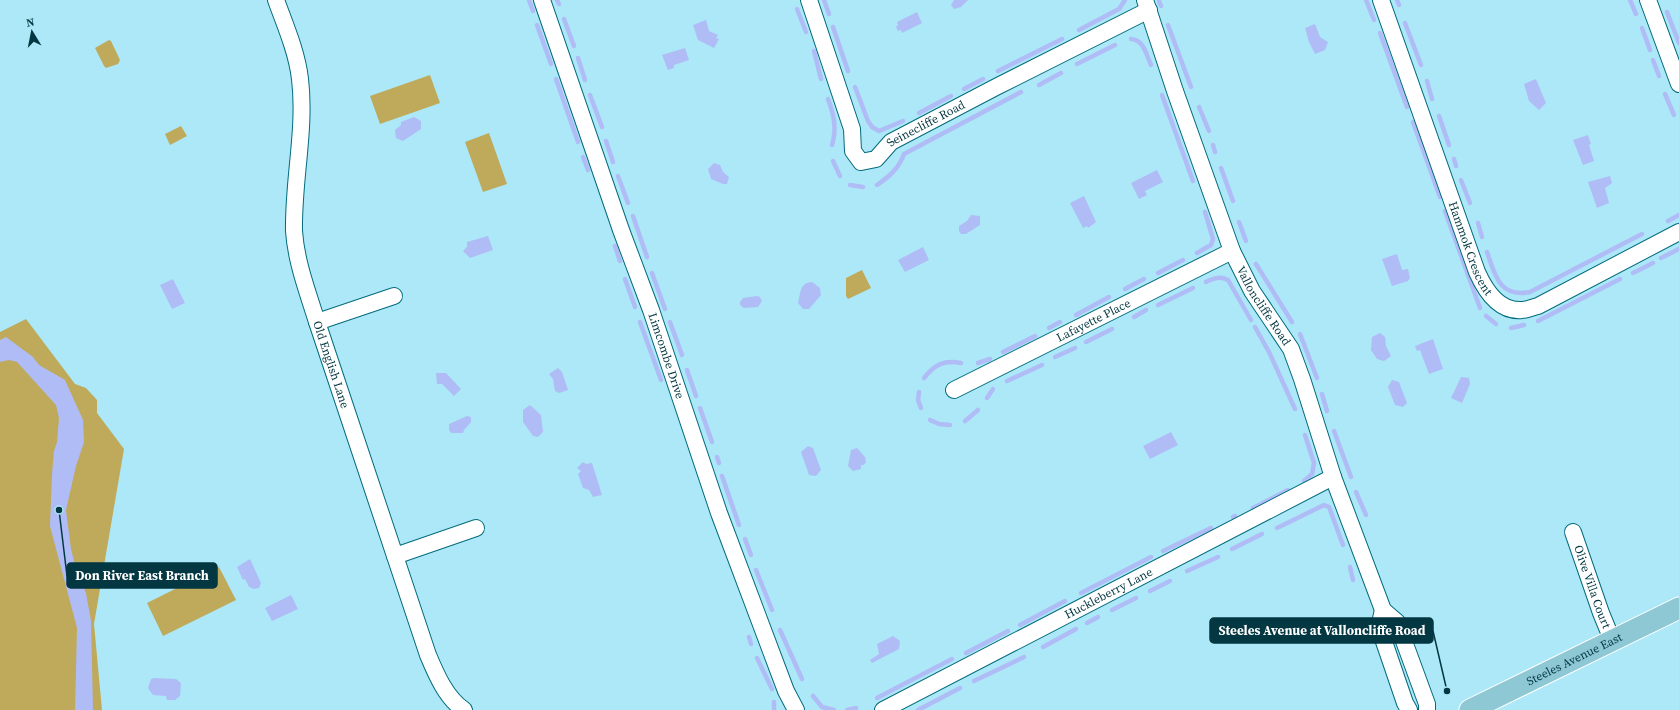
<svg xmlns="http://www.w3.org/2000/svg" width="1679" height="710" viewBox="0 0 1679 710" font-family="'Source Serif 4',serif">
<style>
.green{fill:#beaa5a}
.water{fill:#b0bcf6}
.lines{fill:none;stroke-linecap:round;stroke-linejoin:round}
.stream{stroke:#b0bcf6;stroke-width:4.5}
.minor-casing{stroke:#026b7d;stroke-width:18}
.major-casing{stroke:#fff;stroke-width:23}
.minor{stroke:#fff;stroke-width:16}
.major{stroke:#8ec8d5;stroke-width:21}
.labels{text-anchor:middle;stroke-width:3;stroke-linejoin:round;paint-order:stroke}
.street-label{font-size:12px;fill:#033741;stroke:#ace8f7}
.leader{fill:none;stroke:#033741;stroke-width:1.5}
.callout-dot{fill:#033741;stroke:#ace8f7;stroke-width:1.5}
.callout{fill:#033741;stroke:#033741;stroke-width:1.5}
.callout-label{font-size:13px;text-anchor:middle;font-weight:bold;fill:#fff}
</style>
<rect width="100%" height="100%" fill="#ace8f7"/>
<g class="green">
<path d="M 109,40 L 111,41 L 120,60 L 118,64 L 106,68 L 104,66 L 95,48 Z"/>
<path d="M 430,75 L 440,103 L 380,124 L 370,96 Z"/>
<path d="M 181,126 L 187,136 L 170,145 L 165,134 Z"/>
<path d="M 489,133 L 507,184 L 483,192 L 465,142 Z"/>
<path d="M 862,270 L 871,288 L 848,299 L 846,296 L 846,278 Z"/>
<path d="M 26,319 L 75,384 L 86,388 L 97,400 L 97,413 L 124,449 L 94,624 L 102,710 L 0,710 L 0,332 Z"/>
<path d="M 219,567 L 236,600 L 163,636 L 147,603 Z"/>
</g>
<g class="water">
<path d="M 954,0 L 968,0 L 961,7 L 954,9 L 951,5 Z"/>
<path d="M 917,12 L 922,23 L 902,33 L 901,30 L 898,31 L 896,27 L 898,25 L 897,22 Z"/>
<path d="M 706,20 L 709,31 L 718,35 L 716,38 L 719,39 L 714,48 L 698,40 L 693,25 Z"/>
<path d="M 1315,24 L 1320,37 L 1328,42 L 1325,50 L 1315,54 L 1309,42 L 1305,28 Z"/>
<path d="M 685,48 L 689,60 L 674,65 L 674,68 L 668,70 L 662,55 Z"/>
<path d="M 1536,79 L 1546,103 L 1539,110 L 1529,101 L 1524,84 Z"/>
<path d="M 414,117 L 421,121 L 421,129 L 403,141 L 396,138 L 395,130 L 401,125 L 401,122 Z"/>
<path d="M 1588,135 L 1591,144 L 1589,145 L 1594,161 L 1583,165 L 1573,140 Z"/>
<path d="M 714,163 L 720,165 L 723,172 L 729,177 L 727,184 L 723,184 L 711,179 L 708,169 Z"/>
<path d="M 1157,170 L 1163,182 L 1145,191 L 1147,195 L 1139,199 L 1131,183 Z"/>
<path d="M 1610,176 L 1612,183 L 1605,188 L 1609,203 L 1597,208 L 1588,182 Z"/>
<path d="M 1084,196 L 1096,222 L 1088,228 L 1087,226 L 1083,228 L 1070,203 Z"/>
<path d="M 971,215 L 980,216 L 980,225 L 966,234 L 961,234 L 959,231 L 959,226 L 967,221 Z"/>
<path d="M 488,236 L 493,250 L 470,258 L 463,251 L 467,247 L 467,242 Z"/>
<path d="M 923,247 L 929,260 L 905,272 L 898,260 Z"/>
<path d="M 1397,254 L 1402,270 L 1408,269 L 1410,278 L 1408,281 L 1392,286 L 1382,259 Z"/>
<path d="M 173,279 L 185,303 L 172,309 L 160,285 Z"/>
<path d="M 812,282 L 820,288 L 821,295 L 809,309 L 803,309 L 798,303 C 801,293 799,283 812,282 Z"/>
<path d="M 757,296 L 760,297 L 762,301 L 758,307 L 744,308 L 740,305 L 740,302 L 743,298 Z"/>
<path d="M 1380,333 L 1385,337 L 1386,346 L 1391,356 L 1384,361 L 1377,359 L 1371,350 L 1372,337 Z"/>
<path d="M 6,337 L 33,357 L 39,365 L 65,380 L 83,420 L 84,442 L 76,466 L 66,510 L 71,549 L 76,569 L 86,593 L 91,621 L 93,710 L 75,710 L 77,628 L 50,526 L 52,474 L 54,451 L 57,442 L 59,418 L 56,405 L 17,362 L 9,360 L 0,362 L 0,340 Z"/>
<path d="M 1433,339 L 1443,369 L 1429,374 L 1420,350 L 1417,351 L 1415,346 Z"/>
<path d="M 558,368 L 562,372 L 568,390 L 559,393 L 555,391 L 553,379 L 549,374 Z"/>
<path d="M 436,373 L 446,373 L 461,389 L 454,396 L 442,384 L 437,384 Z"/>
<path d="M 1461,377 L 1469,378 L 1470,384 L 1462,403 L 1451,398 Z"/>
<path d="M 1392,380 L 1399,382 L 1407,403 L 1403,407 L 1395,405 L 1388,387 Z"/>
<path d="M 530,405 L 541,415 L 543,432 L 538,437 L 533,436 L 523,422 L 523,410 Z"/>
<path d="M 467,416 L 471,417 L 471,422 L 464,430 L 463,433 L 451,433 L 449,430 L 449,424 Z"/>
<path d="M 1171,432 L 1178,445 L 1150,459 L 1143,446 Z"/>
<path d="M 808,446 L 813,448 L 821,470 L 816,476 L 809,475 L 801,452 Z"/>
<path d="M 857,448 L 865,457 L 866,462 L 864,465 L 861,465 L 861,469 L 853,471 L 848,466 L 851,450 Z"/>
<path d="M 583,462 L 586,464 L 592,463 L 602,495 L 593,497 L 589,490 L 583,488 L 578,474 L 581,471 L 577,468 Z"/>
<path d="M 250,559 L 261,583 L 259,588 L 254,589 L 249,587 L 245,579 L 243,580 L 237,567 Z"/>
<path d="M 291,595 L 298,609 L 272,621 L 265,608 Z"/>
<path d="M 893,636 L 900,641 L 899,649 L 872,663 L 870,660 L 879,654 L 877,644 Z"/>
<path d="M 154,678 L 176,679 L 181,683 L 180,696 L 175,700 L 167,700 L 166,696 L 153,695 L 148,688 L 151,679 Z"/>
</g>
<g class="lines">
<g class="stream">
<path d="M 529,0 L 533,11"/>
<path d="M 557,0 L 559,4"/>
<path d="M 824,0 L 829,14"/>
<path d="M 1366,0 L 1374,20"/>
<path d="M 1397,0 L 1399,5"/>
<path d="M 1630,0 L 1636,14"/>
<path d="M 1159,1 L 1161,6"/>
<path d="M 797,9 L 806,32"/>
<path d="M 1667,12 L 1679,43"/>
<path d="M 564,19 L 574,46"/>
<path d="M 1405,23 L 1421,65"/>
<path d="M 537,25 L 551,64"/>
<path d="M 1168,25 L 1191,87"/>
<path d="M 833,27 L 848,71"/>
<path d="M 1642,28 L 1650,50"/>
<path d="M 1079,30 L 1119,9 L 1125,0"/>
<path d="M 1380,33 L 1407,107"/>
<path d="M 1131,39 C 1144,40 1146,54 1151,65"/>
<path d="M 814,51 L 821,79"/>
<path d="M 578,58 L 585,80"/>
<path d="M 1653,60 L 1659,76"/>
<path d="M 1077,64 L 1115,45"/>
<path d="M 998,71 L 1062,39"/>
<path d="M 556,79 L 578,142"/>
<path d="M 1427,81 L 1432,99"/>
<path d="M 1039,85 L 1061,73"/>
<path d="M 855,87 L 868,121 L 872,127 L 879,131 L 903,121"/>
<path d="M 964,89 L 983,79"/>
<path d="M 1665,94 L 1674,115"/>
<path d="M 590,95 L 602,127"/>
<path d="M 1162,95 L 1193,181"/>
<path d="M 828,99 C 834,115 837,129 832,145"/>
<path d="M 1199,107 L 1209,131"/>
<path d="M 919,113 L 951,96"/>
<path d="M 1439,116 L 1449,145"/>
<path d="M 1413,122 L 1440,197"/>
<path d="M 606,141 L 613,162"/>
<path d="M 1213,145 L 1215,152"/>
<path d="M 583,157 L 588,170"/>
<path d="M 1454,159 L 1456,166"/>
<path d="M 833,161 L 840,176"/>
<path d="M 1221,168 L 1233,201"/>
<path d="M 618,176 L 628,203"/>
<path d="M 1461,180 L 1470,203"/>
<path d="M 850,185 L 863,187"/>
<path d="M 877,185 C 890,176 899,168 904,154 L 1021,92"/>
<path d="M 1445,211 L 1480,308"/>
<path d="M 633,216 L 647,257"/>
<path d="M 1668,221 L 1679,215"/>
<path d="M 1239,222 L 1246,241"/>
<path d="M 1478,223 L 1482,237"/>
<path d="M 615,246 L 620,261"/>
<path d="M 1487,252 C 1495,275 1499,298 1530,292 L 1642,234"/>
<path d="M 1197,253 L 1211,245 L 1213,239 L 1205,212"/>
<path d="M 1661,258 L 1679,249"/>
<path d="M 1256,264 L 1292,322"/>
<path d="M 652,273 L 665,309"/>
<path d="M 1158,273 L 1183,260"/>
<path d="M 1633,273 L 1653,263"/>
<path d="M 625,279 L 635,307"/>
<path d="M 1206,282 C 1214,278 1220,276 1228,280 L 1251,320"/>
<path d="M 1125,289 L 1144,279"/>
<path d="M 1158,305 L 1193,288"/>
<path d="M 1076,315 L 1109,297"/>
<path d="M 1486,316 L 1496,324"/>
<path d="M 1134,317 L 1146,310"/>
<path d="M 1538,321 L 1620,279"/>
<path d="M 640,322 L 661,380"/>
<path d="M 670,322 L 682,355"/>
<path d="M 1255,327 L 1269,352 L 1295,409"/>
<path d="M 1049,328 L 1060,322"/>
<path d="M 1511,328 L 1524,325"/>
<path d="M 1300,334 L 1317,378"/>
<path d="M 1086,342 L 1112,329"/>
<path d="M 1003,352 L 1035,336"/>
<path d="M 1055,357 L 1075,348"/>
<path d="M 978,363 L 990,359"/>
<path d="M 687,370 L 696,396"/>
<path d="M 924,378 C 935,364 944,360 961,363"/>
<path d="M 1007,381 L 1042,365"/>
<path d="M 919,392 L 918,400 L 921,408"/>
<path d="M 1322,394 L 1327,411"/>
<path d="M 987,398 L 993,389"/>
<path d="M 700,408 L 712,442"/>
<path d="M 930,420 L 939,424 L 950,425"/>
<path d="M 965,421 L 978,410"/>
<path d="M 1334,431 L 1351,477"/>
<path d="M 717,457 L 719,463"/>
<path d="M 722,476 L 739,525"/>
<path d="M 1304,481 L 1312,474 L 1314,463 L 1305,435"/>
<path d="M 1356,492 L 1366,515"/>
<path d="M 1253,508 L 1288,490"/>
<path d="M 1233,517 L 1235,516"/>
<path d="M 1277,528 L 1324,505 L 1329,507 L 1343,545"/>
<path d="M 745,539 L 751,555"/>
<path d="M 1232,549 L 1262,534"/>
<path d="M 1163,551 L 1211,528"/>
<path d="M 1350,567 L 1353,580"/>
<path d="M 756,570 L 772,610"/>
<path d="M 1187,571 L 1218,557"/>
<path d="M 1150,591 L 1170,581"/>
<path d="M 1081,593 L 1151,557"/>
<path d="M 1112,610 L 1136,598"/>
<path d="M 1087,623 L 1098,617"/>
<path d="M 1020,625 L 1065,601"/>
<path d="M 780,630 L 802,679"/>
<path d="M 749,637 L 751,644"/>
<path d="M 1043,647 L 1076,629"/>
<path d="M 966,653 L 1008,631"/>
<path d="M 757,658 L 772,689"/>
<path d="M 974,681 L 1024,657"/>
<path d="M 813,696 L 822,707 L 834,710"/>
<path d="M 877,698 L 952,659"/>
<path d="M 774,710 L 774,702"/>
<path d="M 847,710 L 856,708"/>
<path d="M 918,710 L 960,688"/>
</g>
<defs>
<g id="minor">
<path id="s1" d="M 276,0 C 285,25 297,52 300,79 C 306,129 293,180 294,231 C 296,262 308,293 317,322 L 428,655 C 436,674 446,698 464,710"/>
<path id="s2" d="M 542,0 L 621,230 L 651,310 L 719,513 L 786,691 L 796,710"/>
<path id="s3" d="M 809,0 L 852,129 L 853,151 L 861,162 L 876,159 L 891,142 L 996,87 L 1149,10"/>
<path id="s4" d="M 1145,0 L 1175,91 L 1232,251 L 1252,291 L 1291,349 L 1302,379 L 1333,477 L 1383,610 L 1397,622 L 1427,704 L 1427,710"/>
<path id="s5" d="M 1381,0 L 1477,272 C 1485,290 1499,312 1522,310 C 1527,310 1533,307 1538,306 L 1679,232"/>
<path d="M 1648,0 L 1679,84"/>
<path d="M 317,322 L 394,296"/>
<path id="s6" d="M 954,390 L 1232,251"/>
<path id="s7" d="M 1573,532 L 1601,613 L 1613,642"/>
<path d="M 395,556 L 476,528"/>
<path d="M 1383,610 L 1379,627 L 1405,703 L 1409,710"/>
<path id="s8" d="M 883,710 L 1333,477"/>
</g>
<g id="major">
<path id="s9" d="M 1470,710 L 1679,608"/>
</g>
</defs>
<use href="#minor" class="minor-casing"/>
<use href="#major" class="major-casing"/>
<use href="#minor" class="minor"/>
<use href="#major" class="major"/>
</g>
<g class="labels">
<g class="street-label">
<text dy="4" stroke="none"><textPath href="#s3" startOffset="249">Seinecliffe Road</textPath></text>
<text dy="4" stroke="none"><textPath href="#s5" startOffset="264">Hammok Crescent</textPath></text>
<text dy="4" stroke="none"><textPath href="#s4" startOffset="329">Valloncliffe Road</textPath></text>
<text dy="4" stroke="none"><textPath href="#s6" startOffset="156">Lafayette Place</textPath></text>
<text dy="4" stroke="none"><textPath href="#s2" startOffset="377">Limcombe Drive</textPath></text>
<text dy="4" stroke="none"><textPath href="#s1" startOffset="374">Old English Lane</textPath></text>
<text dy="4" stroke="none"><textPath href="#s7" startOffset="58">Olive Villa Court</textPath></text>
<text dy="4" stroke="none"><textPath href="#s8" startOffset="254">Huckleberry Lane</textPath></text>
<text dy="4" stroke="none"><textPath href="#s9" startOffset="116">Steeles Avenue East</textPath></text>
</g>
</g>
<path class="leader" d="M59 510L67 576M1447 691L1433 631"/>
<g class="callout-dot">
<circle cx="59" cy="510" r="4"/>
<circle cx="1447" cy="691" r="4"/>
</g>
<g class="callout">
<rect x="67" y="563" width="150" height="25" rx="4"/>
<rect x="1210" y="618" width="223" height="25" rx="4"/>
</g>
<g class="callout-label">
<text x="142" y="580">Don River East Branch</text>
<text x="1322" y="635">Steeles Avenue at Valloncliffe Road</text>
</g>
<g transform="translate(32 32) rotate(350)" stroke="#ace8f7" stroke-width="3" paint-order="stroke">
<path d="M0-3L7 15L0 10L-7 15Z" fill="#033741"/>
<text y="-6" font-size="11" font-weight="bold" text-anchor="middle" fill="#033741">N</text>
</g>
</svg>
